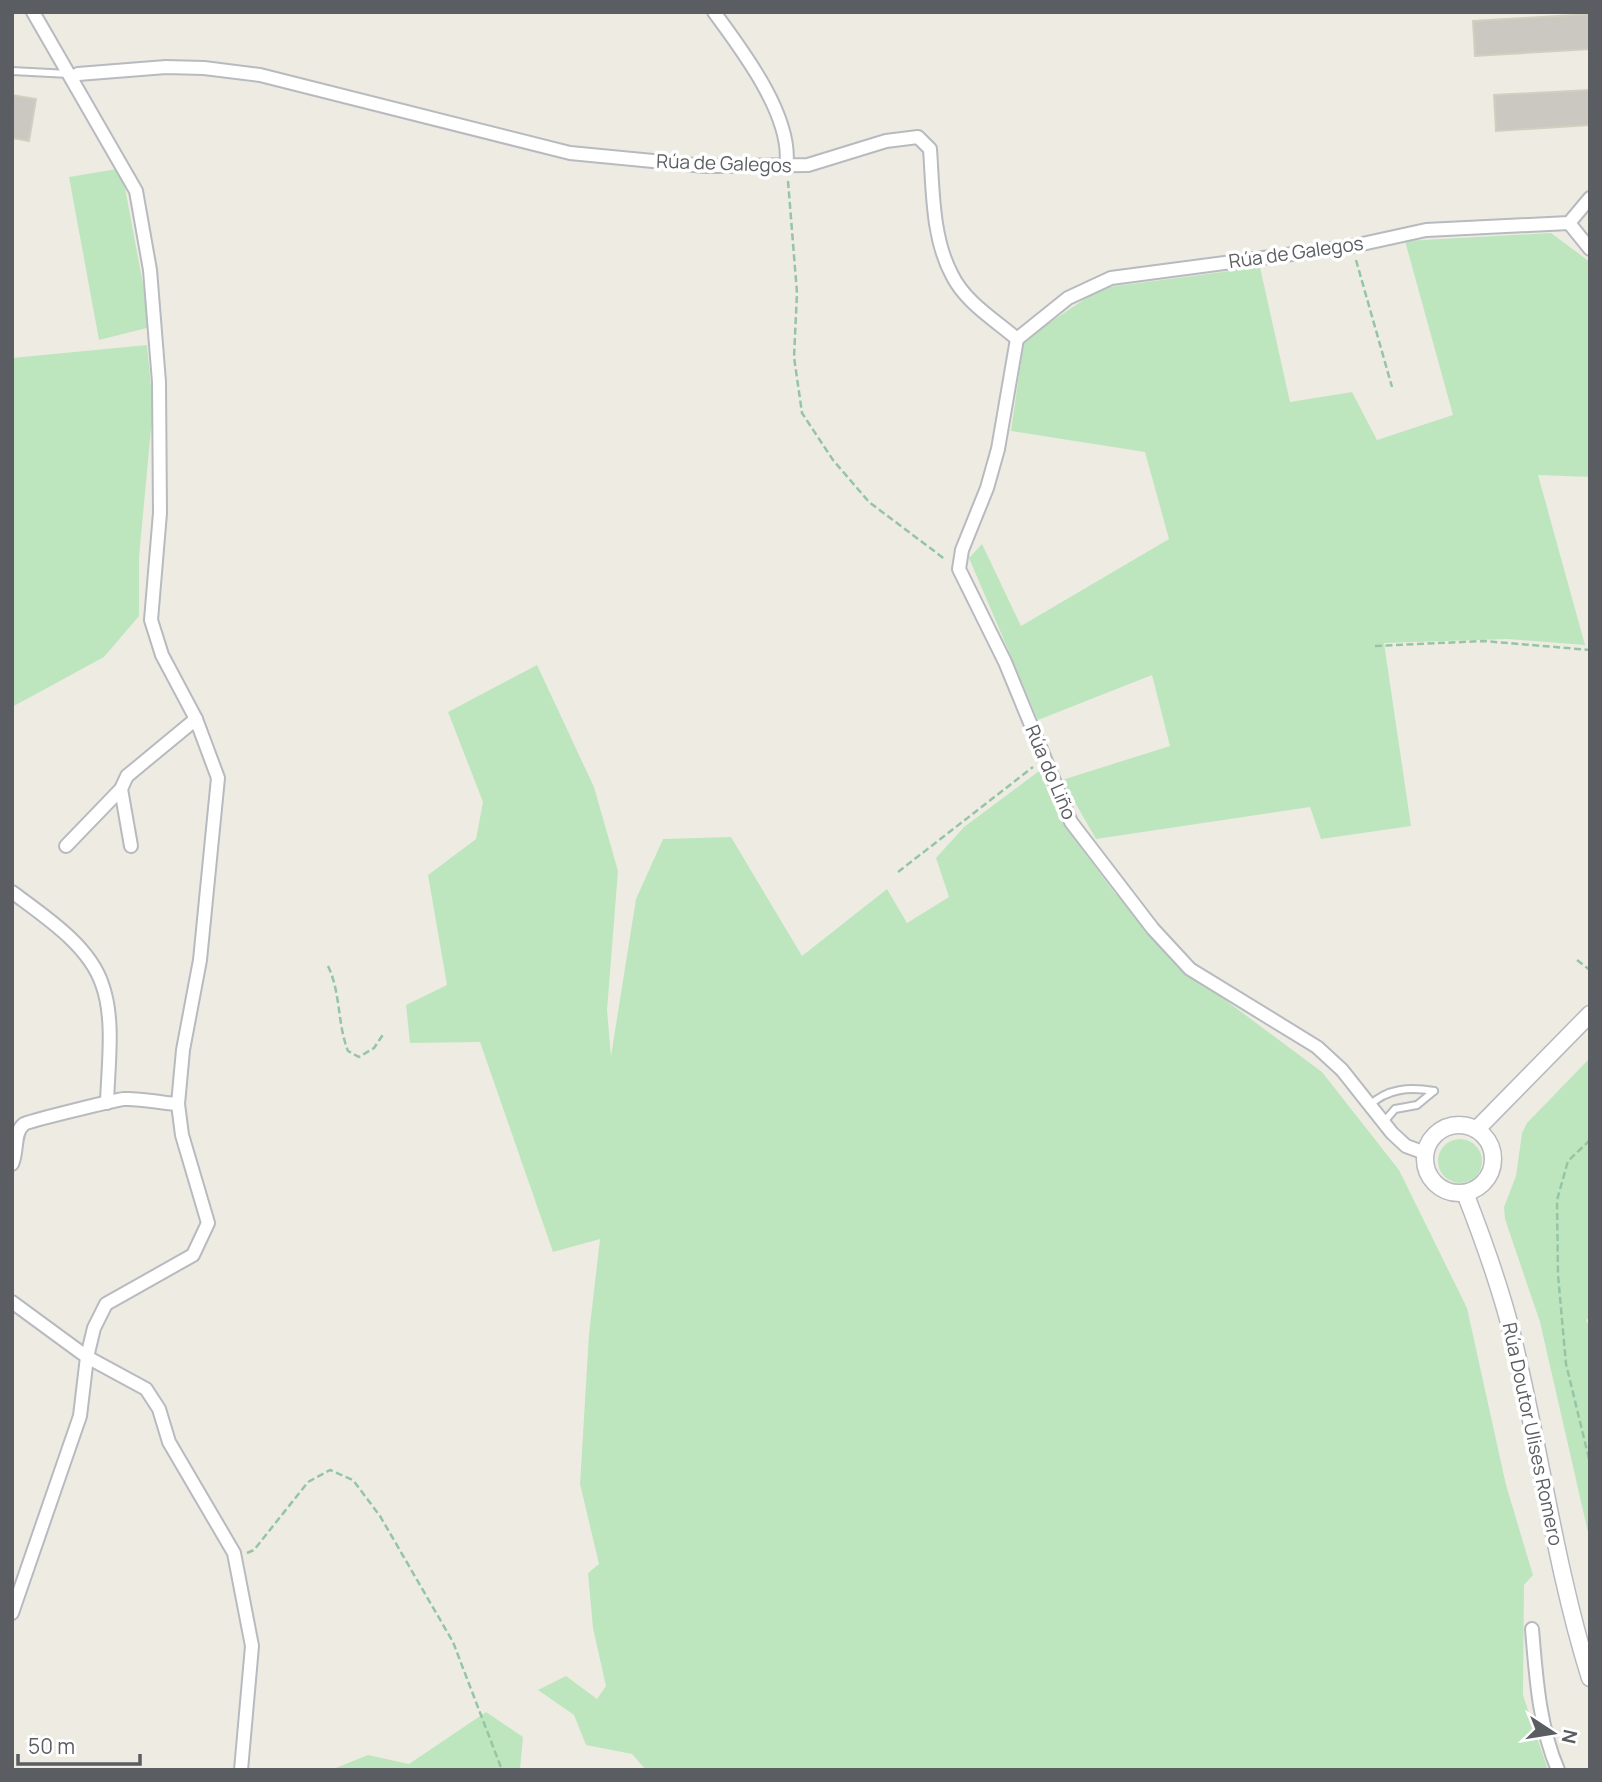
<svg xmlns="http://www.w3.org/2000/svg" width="1602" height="1782" font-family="Manrope,sans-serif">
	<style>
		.green { fill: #bde6bf }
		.building { fill: #cbc8c1; stroke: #d3cec0; stroke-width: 2 }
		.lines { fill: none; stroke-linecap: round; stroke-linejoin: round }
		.service-casing { stroke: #b7babf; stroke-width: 10 }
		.minor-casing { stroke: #b7babf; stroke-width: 16 }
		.tertiary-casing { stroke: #b7babf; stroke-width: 19 }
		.path { stroke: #95c5a5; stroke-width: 2.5; stroke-dasharray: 7 3.5; stroke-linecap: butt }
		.service { stroke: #fff; stroke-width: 6 }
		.minor { stroke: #fff; stroke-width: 12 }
		.tertiary { stroke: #fff; stroke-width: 16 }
		.labels { text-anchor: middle; stroke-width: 7; stroke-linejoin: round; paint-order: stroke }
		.street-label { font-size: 19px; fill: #5a5e63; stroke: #fff }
	</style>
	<rect width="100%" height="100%" fill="#eeece2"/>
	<g class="green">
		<path d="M117,169L125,188L151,327L99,340L69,177Z"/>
		<path d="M1551,233L1590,262V477L1538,475L1585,645L1507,639L1384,643L1411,826L1321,839L1310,807L1096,839L1062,780L1170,746L1152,675L1038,720L969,558L982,544L1021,626L1169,539L1145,452L1011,431L1024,340L1101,288L1260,267L1290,402L1352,392L1377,440L1453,415L1405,241Z"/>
		<path d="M147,345L153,408L139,557V616L104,657L12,707V358Z"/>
		<path d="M537,665L594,787L618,871L607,1010L611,1056L636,899L663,839L731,837L802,956L887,889L907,923L949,897L936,858L964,827L1039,771L1061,821L1114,892L1193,976L1322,1072L1399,1170L1467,1308L1506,1485L1533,1575L1524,1585L1523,1695L1548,1770H646L632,1754L586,1745L574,1715L538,1690L566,1676L597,1699L606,1686L593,1628L588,1573L599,1564L580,1484L589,1334L600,1239L553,1252L480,1042L410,1043L406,1005L447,985L428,875L476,839L483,802L448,712Z"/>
		<path d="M1590,1058V1317L1586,1320L1590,1327V1541L1540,1322L1505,1219L1504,1207L1516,1176L1522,1133L1527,1123Z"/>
		<circle cx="1460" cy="1161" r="22"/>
		<path d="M486,1712L523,1737L520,1770H331L368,1755L409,1764Z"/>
	</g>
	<g class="building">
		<path d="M1590,14V49L1475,56L1473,21Z"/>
		<path d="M1590,90V125L1496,131L1494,95Z"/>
		<path d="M12,95L36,99L29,141L12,138Z"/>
	</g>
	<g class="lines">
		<defs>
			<g id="service">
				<path d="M12,71L69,74"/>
				<path d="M1369,1106C1387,1088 1410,1087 1434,1091"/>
				<path d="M1382,1124L1395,1109L1417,1105L1434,1091"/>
			</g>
			<g id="minor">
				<path d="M33,12L136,191L150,270L159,382L160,513L151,620L162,655L196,719L218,778L200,960L183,1050L178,1104L182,1135L208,1223L193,1255L106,1304L94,1328L87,1357L146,1389L159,1409L169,1442L234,1553L252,1646L241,1770"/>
				<path d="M714,12C742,50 794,118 786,167"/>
				<path d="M72,78L78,74L166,67L204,68L260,75L570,153L705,166L808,165L886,141L918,137L930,149C933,190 932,238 952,275C965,302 995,320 1017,339"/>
				<path d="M1569,223L1590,249"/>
				<path d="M1017,339L998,449L987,488L962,550L959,569L1005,662L1071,822L1153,929L1190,969L1317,1047L1342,1070L1392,1133L1406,1146L1425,1153"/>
				<path d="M1017,339L1068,298L1111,278L1353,246L1426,230L1569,223L1590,198"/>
				<path d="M121,789L131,846"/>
				<path d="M66,846L121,789L127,776L196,719"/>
				<path d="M12,892C44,916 89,945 102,984C115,1019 108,1066 107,1103"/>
				<path d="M12,1164C18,1152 13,1133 24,1124C29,1121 115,1100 124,1099C141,1098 160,1103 178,1104"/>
				<path d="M12,1302L87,1357L80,1416L12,1613"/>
				<path d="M1532,1629C1536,1676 1539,1726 1558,1770"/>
			</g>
			<g id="tertiary">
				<circle cx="1459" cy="1159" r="34"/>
				<path d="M1477,1129L1590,1014"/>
				<path d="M1465,1193C1483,1239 1500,1286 1512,1334C1540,1448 1555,1566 1590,1678"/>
			</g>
		</defs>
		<use href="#service" class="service-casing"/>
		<use href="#minor" class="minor-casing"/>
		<use href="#tertiary" class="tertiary-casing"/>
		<g class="path">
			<path d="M788,181L797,293L794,357L802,413L833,460L869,502L946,560"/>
			<path d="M1356,260L1392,387"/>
			<path d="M1375,646L1484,641L1590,650"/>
			<path d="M898,872L1033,767"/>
			<path d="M1577,960L1590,970"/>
			<path d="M328,966C341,993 337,1023 348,1051L359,1057L374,1048L384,1033"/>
			<path d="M1590,1140L1568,1161L1557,1200L1558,1275L1566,1364L1590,1463"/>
			<path d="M247,1553L254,1550L308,1482L330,1470L353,1480L380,1516L453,1642L502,1770"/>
		</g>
		<use href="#service" class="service"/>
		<use href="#minor" class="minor"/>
		<use href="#tertiary" class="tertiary"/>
	</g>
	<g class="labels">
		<g class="street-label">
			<text transform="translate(724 163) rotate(2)" y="7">Rúa de Galegos</text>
			<text transform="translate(1296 252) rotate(-8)" y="7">Rúa de Galegos</text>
			<text transform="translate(1051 772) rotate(67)" y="7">Rúa do Liño</text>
			<text transform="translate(1533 1434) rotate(78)" y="7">Rúa Doutor Ulises Romero</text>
		</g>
	</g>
	<rect width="1602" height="1782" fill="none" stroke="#5a5e63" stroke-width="28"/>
	<g transform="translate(1553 1733) rotate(102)" stroke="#ffffff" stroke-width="5" paint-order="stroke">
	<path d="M0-5L12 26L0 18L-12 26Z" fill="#5a5e63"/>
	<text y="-10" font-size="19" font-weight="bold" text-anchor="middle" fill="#5a5e63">N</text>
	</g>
	<path d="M18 1754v10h122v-10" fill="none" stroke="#5a5e63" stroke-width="3.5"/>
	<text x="28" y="1754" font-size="21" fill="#5a5e63" stroke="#ffffff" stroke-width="5" paint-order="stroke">50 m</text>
</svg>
